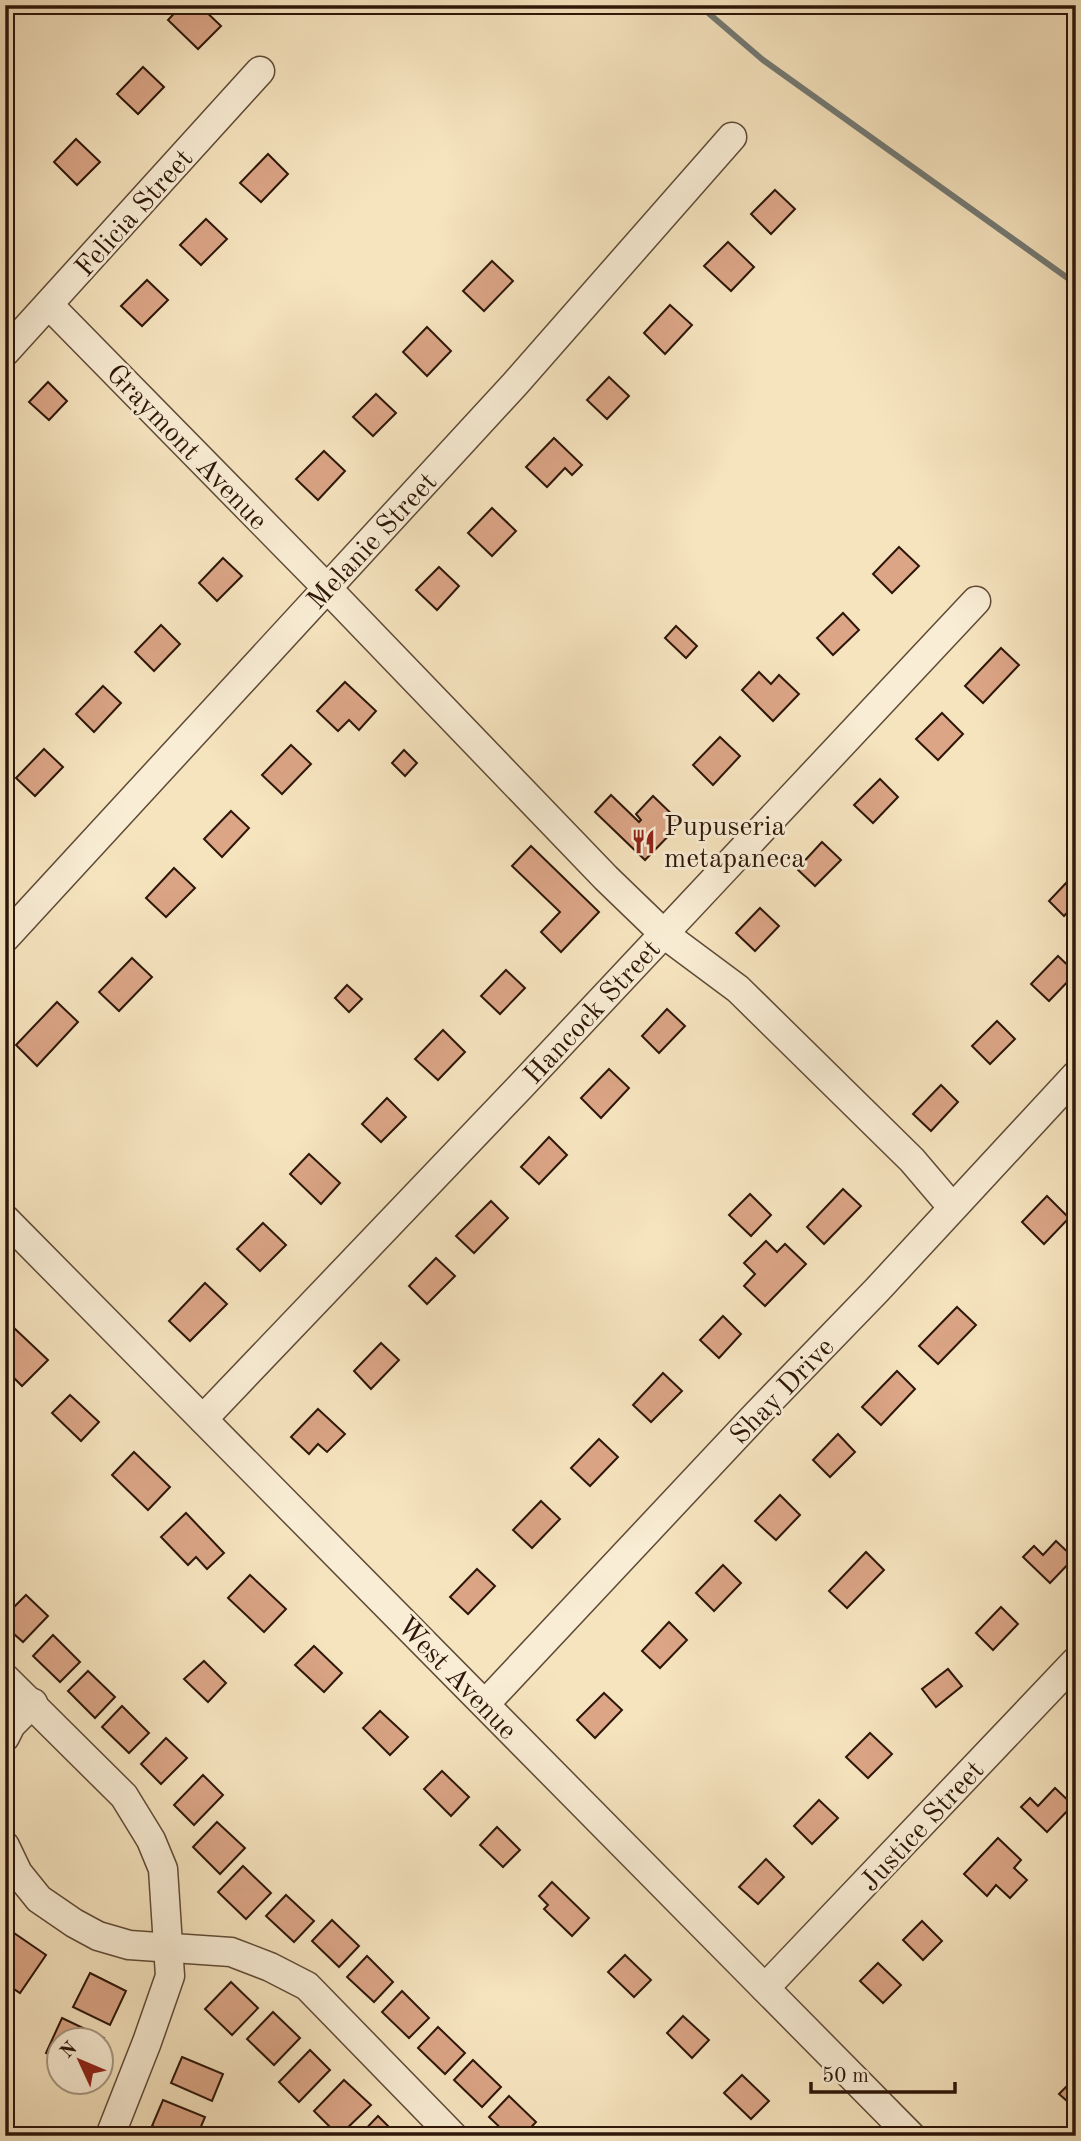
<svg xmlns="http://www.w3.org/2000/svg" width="1081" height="2141" font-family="'Old Standard TT',serif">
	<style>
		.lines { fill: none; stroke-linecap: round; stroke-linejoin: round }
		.stream { stroke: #737a75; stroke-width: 6 }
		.building { fill: #dba586; stroke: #2d1609; stroke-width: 2 }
		.minor-casing { stroke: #5f4a36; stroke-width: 31 }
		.path { stroke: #2d1609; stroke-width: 3.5; stroke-dasharray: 5 3.5; stroke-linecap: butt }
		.minor { stroke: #f9edd5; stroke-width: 28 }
		.labels { text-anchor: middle; stroke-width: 6; stroke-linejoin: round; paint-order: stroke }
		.street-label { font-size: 28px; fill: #2d1609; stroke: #f9edd5 }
		.poi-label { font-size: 28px; fill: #2d1609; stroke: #f9edd5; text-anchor: start }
	</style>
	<rect width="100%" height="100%" fill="#f6e4bf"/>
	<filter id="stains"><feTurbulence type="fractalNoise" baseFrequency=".00286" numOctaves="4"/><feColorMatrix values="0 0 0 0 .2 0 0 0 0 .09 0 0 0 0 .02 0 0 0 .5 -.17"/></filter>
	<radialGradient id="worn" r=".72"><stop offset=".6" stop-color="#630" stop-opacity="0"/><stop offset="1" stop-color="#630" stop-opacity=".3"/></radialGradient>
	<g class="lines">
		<path class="stream" d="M699,5L763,60L1076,284"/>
	</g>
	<g class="building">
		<path d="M182,5H199L221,26L198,49L168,20Z"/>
		<path d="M143,67L164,87L138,114L117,94Z"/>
		<path d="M76,139L100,162L77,185L54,162Z"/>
		<path d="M268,154L288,174L261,202L240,183Z"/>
		<path d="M775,190L795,209L771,234L751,214Z"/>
		<path d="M206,219L227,239L201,265L180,245Z"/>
		<path d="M728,242L754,267L731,291L704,266Z"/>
		<path d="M492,261L513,281L484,311L463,291Z"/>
		<path d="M147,280L168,300L142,326L121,306Z"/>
		<path d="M670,305L692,325L665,354L644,333Z"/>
		<path d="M427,327L451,351L427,376L403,352Z"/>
		<path d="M609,377L629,396L607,419L587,400Z"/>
		<path d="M48,382L67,401L49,420L29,402Z"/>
		<path d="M376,394L396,413L373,436L353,417Z"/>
		<path d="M554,438L582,465L572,475L565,468L547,487L526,467Z"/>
		<path d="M324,451L345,471L318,500L296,479Z"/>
		<path d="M492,508L516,531L492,556L468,533Z"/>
		<path d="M899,547L919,566L892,593L873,574Z"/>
		<path d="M223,558L242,576L217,601L199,583Z"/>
		<path d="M439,567L459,586L437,610L416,590Z"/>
		<path d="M843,613L859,630L833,655L817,638Z"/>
		<path d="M161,625L180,644L154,671L135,652Z"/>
		<path d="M676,626L697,646L686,658L665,638Z"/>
		<path d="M1001,648L1019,665L983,703L965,686Z"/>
		<path d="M759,672L771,684L779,675L799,694L773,721L742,690Z"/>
		<path d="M345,682L376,711L359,730L349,720L338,731L317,711Z"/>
		<path d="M103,686L121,703L94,732L76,714Z"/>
		<path d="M942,713L963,734L938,760L916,739Z"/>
		<path d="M720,737L740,756L713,785L693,765Z"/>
		<path d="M291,745L311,764L282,794L262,775Z"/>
		<path d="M44,749L63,767L35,796L16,778Z"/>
		<path d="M404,750L417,763L405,776L392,763Z"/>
		<path d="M880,779L898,797L873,823L854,805Z"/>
		<path d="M611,795L639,822L641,820L636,814L653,796L681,823L645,860L595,812Z"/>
		<path d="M231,811L249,828L222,857L204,839Z"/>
		<path d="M822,842L841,860L815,886L797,869Z"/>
		<path d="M531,846L599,912L561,952L541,932L560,912L512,866Z"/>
		<path d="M174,868L195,888L166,917L146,898Z"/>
		<path d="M1068,881L1076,888V903L1064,916L1049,901Z"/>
		<path d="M760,908L779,926L755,951L736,933Z"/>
		<path d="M1058,956L1076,973L1049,1001L1031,984Z"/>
		<path d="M132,958L152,977L119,1011L99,992Z"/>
		<path d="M506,970L525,988L500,1014L481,996Z"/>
		<path d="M347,985L362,999L349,1012L335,998Z"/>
		<path d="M57,1002L78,1022L37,1066L16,1045Z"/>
		<path d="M667,1009L685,1026L659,1053L642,1036Z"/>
		<path d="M997,1021L1015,1039L990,1064L972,1046Z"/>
		<path d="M443,1030L465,1052L438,1080L415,1059Z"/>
		<path d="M609,1069L629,1088L601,1118L581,1098Z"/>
		<path d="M941,1085L958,1102L931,1131L913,1114Z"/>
		<path d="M387,1098L406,1117L381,1142L362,1124Z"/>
		<path d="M549,1137L567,1155L539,1184L521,1167Z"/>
		<path d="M309,1154L340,1183L321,1204L290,1174Z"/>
		<path d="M843,1189L861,1206L824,1244L807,1227Z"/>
		<path d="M750,1194L771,1215L751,1236L729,1215Z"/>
		<path d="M1047,1196L1069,1218L1044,1244L1022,1222Z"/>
		<path d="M491,1201L508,1218L474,1253L456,1236Z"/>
		<path d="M263,1223L286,1245L260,1271L237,1249Z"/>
		<path d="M766,1241L777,1252L785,1244L806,1264L765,1306L744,1286L755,1274L744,1263Z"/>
		<path d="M436,1258L455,1276L427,1304L409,1286Z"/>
		<path d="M205,1283L227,1304L190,1341L169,1321Z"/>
		<path d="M957,1307L976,1325L938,1364L919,1346Z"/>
		<path d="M723,1316L741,1334L719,1358L700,1340Z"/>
		<path d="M13,1327L48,1360L22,1386L5,1369V1335Z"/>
		<path d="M381,1343L399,1360L371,1389L354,1371Z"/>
		<path d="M897,1371L915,1389L881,1425L862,1407Z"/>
		<path d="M663,1373L682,1391L651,1422L633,1405Z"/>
		<path d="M70,1395L99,1422L81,1441L52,1413Z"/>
		<path d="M318,1409L345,1434L327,1452L318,1444L309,1454L291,1437Z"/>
		<path d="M838,1434L855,1452L830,1477L813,1460Z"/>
		<path d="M599,1439L618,1457L590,1486L571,1468Z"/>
		<path d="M134,1452L170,1487L148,1510L112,1475Z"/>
		<path d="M780,1495L800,1515L776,1540L755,1521Z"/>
		<path d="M541,1501L560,1519L532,1548L513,1530Z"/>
		<path d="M186,1513L224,1553L207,1569L196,1557L188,1565L161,1537Z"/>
		<path d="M1056,1541L1074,1558L1050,1583L1023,1557L1034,1546L1043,1555Z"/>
		<path d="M866,1552L884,1570L847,1608L829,1591Z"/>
		<path d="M723,1565L741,1583L714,1611L696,1593Z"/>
		<path d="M477,1569L495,1586L468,1614L450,1597Z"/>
		<path d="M250,1575L286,1609L264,1632L228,1598Z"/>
		<path d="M26,1595L48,1616L23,1642L5,1626V1616Z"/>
		<path d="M1001,1607L1018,1624L993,1650L976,1633Z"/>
		<path d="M669,1622L687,1640L660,1668L642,1651Z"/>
		<path d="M53,1635L80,1662L60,1682L33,1656Z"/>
		<path d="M314,1646L342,1673L324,1692L295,1665Z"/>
		<path d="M204,1661L226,1683L208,1702L184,1679Z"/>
		<path d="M948,1669L962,1686L936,1707L922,1689Z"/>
		<path d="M88,1671L115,1697L95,1718L68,1691Z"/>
		<path d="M604,1693L622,1710L595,1738L577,1720Z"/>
		<path d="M122,1706L149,1733L129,1753L102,1727Z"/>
		<path d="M380,1711L408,1737L390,1755L363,1728Z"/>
		<path d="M870,1733L892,1754L868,1778L846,1757Z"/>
		<path d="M166,1738L187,1758L161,1784L141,1764Z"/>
		<path d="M442,1771L469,1797L451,1816L424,1789Z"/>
		<path d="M203,1775L223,1795L194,1825L174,1805Z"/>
		<path d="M1055,1788L1073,1805L1047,1832L1021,1807L1030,1798L1038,1806Z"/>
		<path d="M819,1800L838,1818L812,1844L794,1826Z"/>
		<path d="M217,1822L245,1848L220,1874L193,1847Z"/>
		<path d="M497,1827L520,1850L503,1867L480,1845Z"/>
		<path d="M998,1838L1021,1860L1014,1868L1027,1880L1010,1898L996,1885L987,1896L964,1874Z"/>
		<path d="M766,1859L784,1877L758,1904L739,1887Z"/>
		<path d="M243,1866L271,1893L246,1919L218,1892Z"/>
		<path d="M552,1882L589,1918L572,1936L544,1909L548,1905L539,1896Z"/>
		<path d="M286,1895L314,1921L294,1942L266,1916Z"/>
		<path d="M332,1920L359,1946L339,1967L312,1941Z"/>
		<path d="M922,1921L942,1941L923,1960L903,1940Z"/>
		<path d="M14,1933L46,1955L20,1993L5,1983V1946Z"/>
		<path d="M625,1955L651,1980L634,1997L608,1972Z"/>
		<path d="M367,1956L393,1982L374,2002L347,1977Z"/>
		<path d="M878,1963L901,1985L883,2003L860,1981Z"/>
		<path d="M90,1973L126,1991L110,2025L73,2007Z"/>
		<path d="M231,1982L258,2008L232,2035L205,2009Z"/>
		<path d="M402,1991L429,2018L409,2038L382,2012Z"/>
		<path d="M273,2012L300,2038L274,2065L247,2039Z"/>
		<path d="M683,2016L709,2040L692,2058L667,2033Z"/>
		<path d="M62,2018L104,2038L102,2044V2039H60V2059L46,2053Z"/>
		<path d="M438,2027L465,2053L445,2074L418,2048Z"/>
		<path d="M310,2050L330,2070L299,2102L279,2082Z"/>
		<path d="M182,2057L223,2074L212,2101L171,2083Z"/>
		<path d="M473,2060L501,2087L482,2107L454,2080Z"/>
		<path d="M742,2075L769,2101L751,2119L724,2093Z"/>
		<path d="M1076,2077V2109L1059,2094Z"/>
		<path d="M344,2080L371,2105L339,2136L314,2111Z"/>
		<path d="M509,2096L536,2122L523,2136H509L489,2117Z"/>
		<path d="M163,2100L205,2117L197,2136H176L152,2126Z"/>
		<path d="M378,2116L398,2136H359Z"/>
	</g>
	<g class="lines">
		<defs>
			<g id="minor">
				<path d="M49,305L326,587L606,878L664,934L738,989L912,1160L952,1207"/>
				<path d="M5,352L260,71"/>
				<path d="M5,938L515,384L732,137"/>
				<path d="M5,1219L911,2136"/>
				<path d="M203,1419L520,1087L976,601"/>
				<path d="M5,1678L124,1796L151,1840L163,1869L170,1976L147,2042L110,2136"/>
				<path d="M485,1704L757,1414L877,1290L1076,1075"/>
				<path d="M5,1737L11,1725L33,1703"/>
				<path d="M5,1846L18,1873L39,1899L74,1923L98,1936L129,1945L231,1952L270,1967L307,1986L453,2136"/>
				<path d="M765,1988L1076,1661"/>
			</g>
		</defs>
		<use href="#minor" class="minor-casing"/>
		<path class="path" d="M8,1822C2,1802 5,1778 10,1757"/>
		<use href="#minor" class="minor"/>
	</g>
	<defs>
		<symbol id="restaurant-bare" viewBox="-9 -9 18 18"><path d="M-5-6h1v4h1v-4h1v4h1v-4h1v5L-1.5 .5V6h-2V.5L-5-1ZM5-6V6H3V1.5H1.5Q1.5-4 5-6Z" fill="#8f2418" stroke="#f9edd5" stroke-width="2.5" paint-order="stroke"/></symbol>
	</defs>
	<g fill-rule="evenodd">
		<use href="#restaurant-bare" x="626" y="824" width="35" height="35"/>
	</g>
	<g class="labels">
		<g class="street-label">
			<text transform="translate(133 212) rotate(-48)" y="10">Felicia Street</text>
			<text transform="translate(188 446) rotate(46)" y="10">Graymont Avenue</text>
			<text transform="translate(371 540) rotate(-47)" y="10">Melanie Street</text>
			<text transform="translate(591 1011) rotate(-47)" y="10">Hancock Street</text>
			<text transform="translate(781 1390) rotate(-46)" y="10">Shay Drive</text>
			<text transform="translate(458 1677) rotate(46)" y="10">West Avenue</text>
			<text transform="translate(921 1825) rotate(-47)" y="10">Justice Street</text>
		</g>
		<g class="poi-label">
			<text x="664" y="835">Pupuseria<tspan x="664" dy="32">metapaneca</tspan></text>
		</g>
	</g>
	<rect width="1081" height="2141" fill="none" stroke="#f6e4bf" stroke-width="28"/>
	<rect x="7" y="7" width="1067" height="2127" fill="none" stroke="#2d1609" stroke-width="3.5"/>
	<rect x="14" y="14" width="1053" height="2113" fill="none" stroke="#2d1609" stroke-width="2"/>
	<g transform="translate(80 2061) rotate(314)"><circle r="33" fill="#f9edd5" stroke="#a79783" stroke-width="2"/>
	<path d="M0-5L12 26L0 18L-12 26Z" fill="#8f2418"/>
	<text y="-10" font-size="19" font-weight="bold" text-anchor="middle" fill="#2d1609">N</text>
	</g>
	<path d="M811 2082v10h144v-10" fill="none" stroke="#2d1609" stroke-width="3.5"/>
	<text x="822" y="2082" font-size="21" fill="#2d1609" stroke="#f9edd5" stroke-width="5" paint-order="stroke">50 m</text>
	<rect width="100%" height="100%" filter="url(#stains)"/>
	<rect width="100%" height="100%" fill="url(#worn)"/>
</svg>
